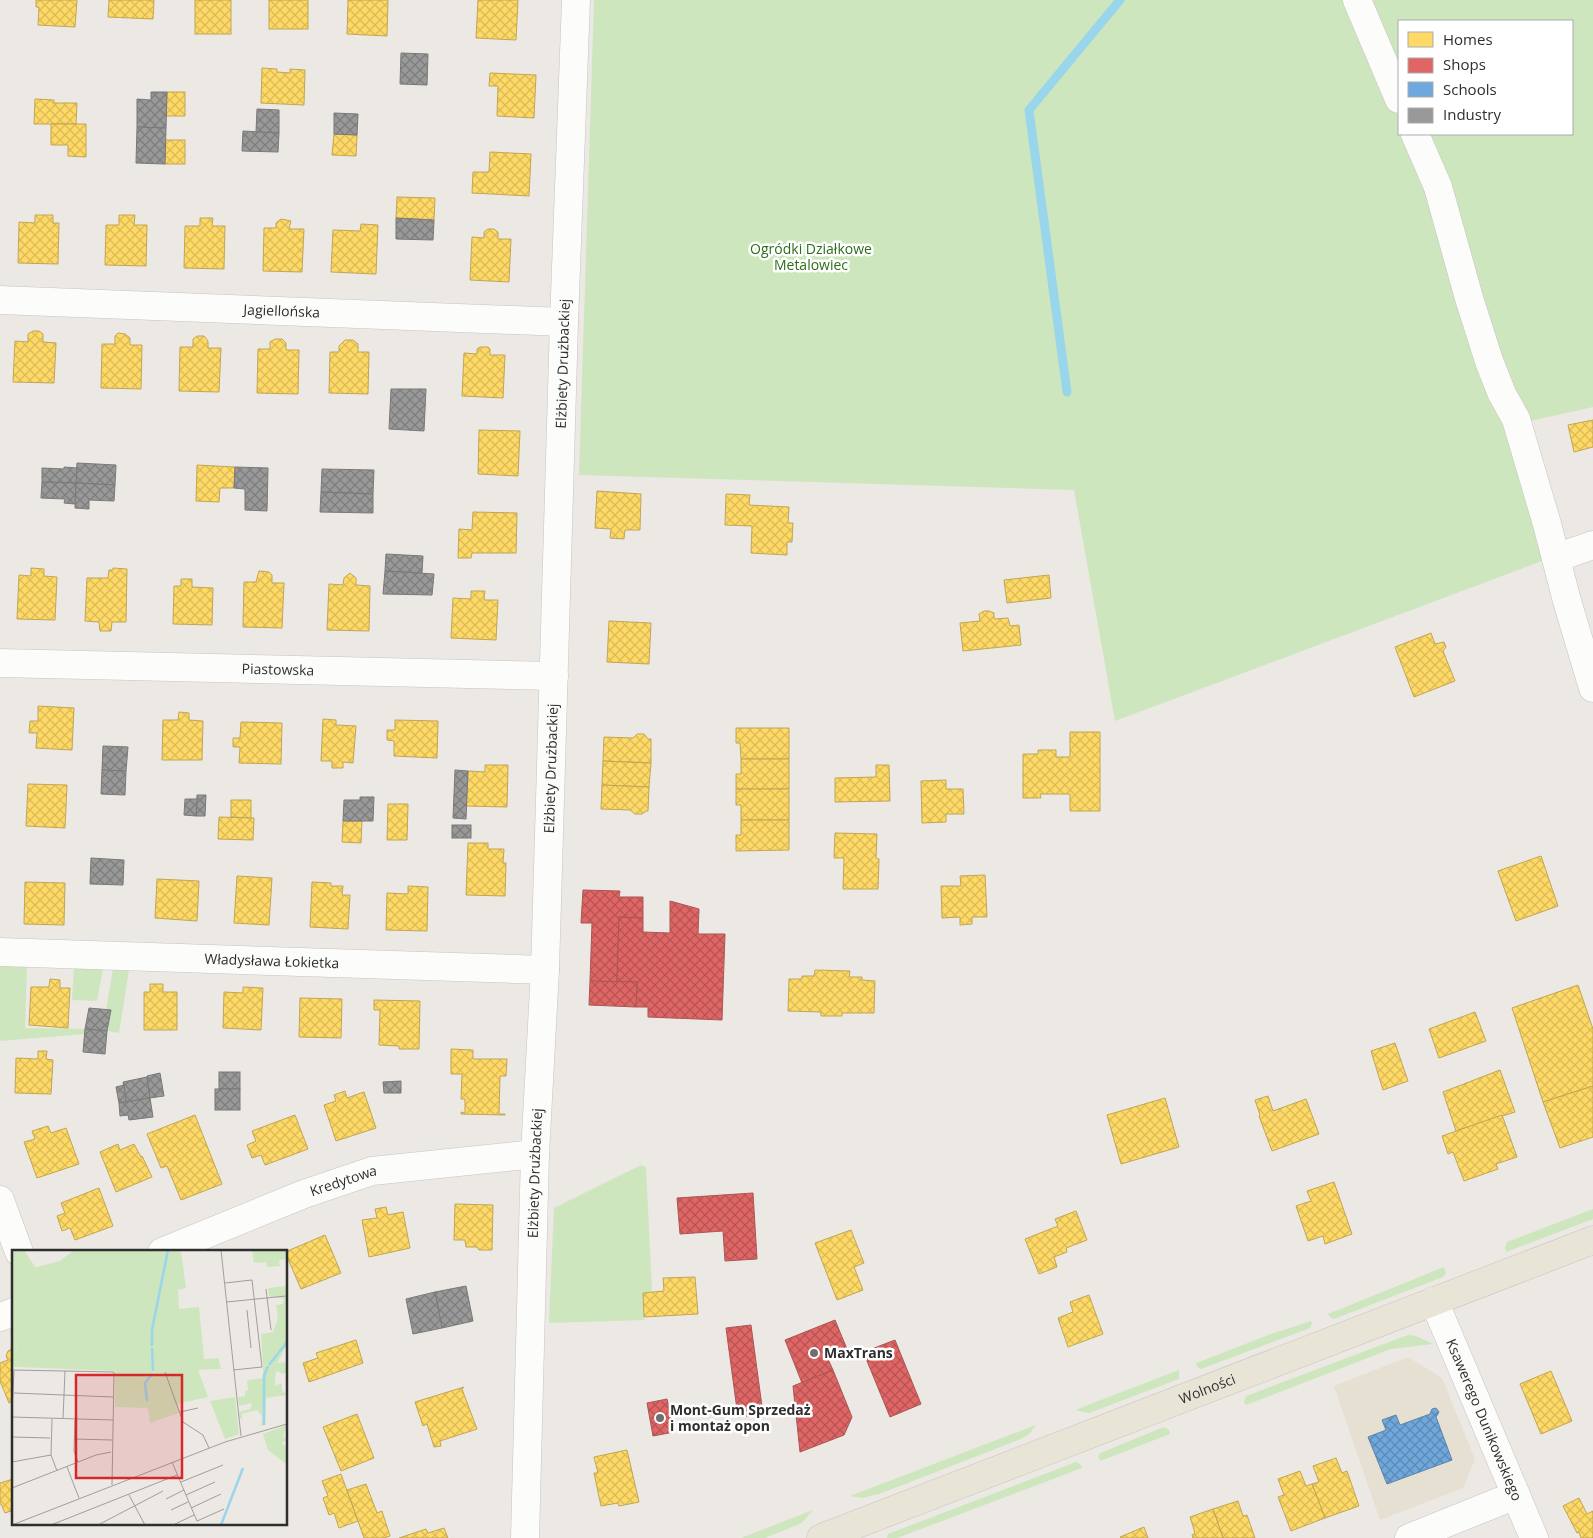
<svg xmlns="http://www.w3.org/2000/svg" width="1593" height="1538" font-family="'Open Sans',sans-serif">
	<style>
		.education { fill: #e6e0d3 }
		.grass { fill: #cee6be; fill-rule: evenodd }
		.homes { fill: url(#homes-cross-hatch); stroke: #c0a655 }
		.shops { fill: url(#shops-cross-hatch); stroke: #ab5555 }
		.schools { fill: url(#schools-cross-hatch); stroke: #5c83a8 }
		.industry { fill: url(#industry-cross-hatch); stroke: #797979 }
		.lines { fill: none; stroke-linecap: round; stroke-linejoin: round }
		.stream { stroke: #99d6ec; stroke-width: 9 }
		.minor-casing { stroke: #c5c4c5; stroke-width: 29 }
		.major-casing { stroke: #c6c5c4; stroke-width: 29 }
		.minor { stroke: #fcfcfb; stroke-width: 28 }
		.major { stroke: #e8e4d6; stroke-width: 28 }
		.poi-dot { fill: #706f6e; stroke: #fff; stroke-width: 2 }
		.labels { text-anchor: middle; stroke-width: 5; stroke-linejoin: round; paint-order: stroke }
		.park-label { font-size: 14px; fill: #2c6e1b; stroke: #fff }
		.street-label { font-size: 14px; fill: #2e2e2e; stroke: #fff }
		.poi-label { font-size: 14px; font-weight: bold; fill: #2e2e2e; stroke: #fff; text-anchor: start }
		.inset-river { fill: none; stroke: #99d6ec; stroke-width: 2.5 }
		.inset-road { fill: none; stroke: #a09e9b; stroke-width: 1 }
		.view { fill: #d62828; fill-opacity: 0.15; stroke: #d62828; stroke-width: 2.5 }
		.inset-edge { fill: none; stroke: #2e2e2e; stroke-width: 2.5 }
	</style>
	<defs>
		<pattern id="homes-cross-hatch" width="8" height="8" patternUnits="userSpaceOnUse" patternTransform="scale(1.25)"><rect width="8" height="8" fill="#ffd966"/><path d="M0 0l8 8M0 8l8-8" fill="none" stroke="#dbbb59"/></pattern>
		<pattern id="shops-cross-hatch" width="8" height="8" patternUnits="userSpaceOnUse" patternTransform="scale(1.25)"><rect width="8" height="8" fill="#e06666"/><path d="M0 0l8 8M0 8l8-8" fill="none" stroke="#b65454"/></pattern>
		<pattern id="schools-cross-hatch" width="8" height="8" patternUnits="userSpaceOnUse" patternTransform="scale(1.25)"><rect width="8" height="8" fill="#6fa8dc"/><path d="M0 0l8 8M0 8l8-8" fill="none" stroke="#5c89b3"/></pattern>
		<pattern id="industry-cross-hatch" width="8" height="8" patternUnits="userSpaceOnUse" patternTransform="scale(1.25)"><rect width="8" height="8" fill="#999"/><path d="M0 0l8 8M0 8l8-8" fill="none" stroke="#7d7d7d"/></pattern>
	</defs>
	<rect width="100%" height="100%" fill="#ece8e4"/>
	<path class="education" d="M1408,1357L1442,1378L1475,1459L1463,1488L1380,1520L1334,1386Z"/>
	<g class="grass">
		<path d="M594,0H1593V407L1530,421L1547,559L1115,721L1074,490L579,475ZM1399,21H1572V134H1399Z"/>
		<path d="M0,965L27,966L25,1028L85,1029V1034L0,1041Z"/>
		<path d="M74,968L103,969L97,1001L72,1000Z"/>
		<path d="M113,969L129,970L119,1033L107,1031L111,1011L106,1010Z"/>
		<path d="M641,1165L646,1167L652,1292L643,1293L644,1320L549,1323L554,1208Z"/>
		<path d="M1593,1209V1219L1506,1252L1505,1248L1507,1242Z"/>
		<path d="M1444,1267L1446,1273L1443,1277L1334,1319L1330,1317L1328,1314Z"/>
		<path d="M1311,1321L1312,1324L1310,1328L1201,1369L1197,1367L1196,1363L1271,1334Z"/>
		<path d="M1410,1335L1416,1336L1433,1344L1391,1349L1246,1405L1244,1402L1246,1396L1405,1336Z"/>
		<path d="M1179,1370V1379L1089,1413L1075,1410Z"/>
		<path d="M1036,1425L1030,1433L1021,1439L879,1494L862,1498L850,1496Z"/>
		<path d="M1164,1427L1169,1430L1170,1434L1100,1461L1098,1457L1100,1453Z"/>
		<path d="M1076,1462L1080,1464L1082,1468L897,1538H887L888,1534Z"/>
		<path d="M813,1510L802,1523L765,1538H741Z"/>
	</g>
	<g class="homes">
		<path d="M36,0H77L75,27L38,25L39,7H36Z"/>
		<path d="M109,0H154L153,19L108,17Z"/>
		<rect x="195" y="0" width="36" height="34"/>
		<rect x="269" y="0" width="39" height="29"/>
		<path d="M348,0H388L387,36L347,34Z"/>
		<path d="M478,0H518L516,40L476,38Z"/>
		<path d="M262,68L277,69V72L290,73V69L305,70L304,105L261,103Z"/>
		<path d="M490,73L536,75L534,118L497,116L498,86H489Z"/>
		<path d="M167,92H185V116H166Z"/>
		<path d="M35,99L54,100V103H77L76,124H34Z"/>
		<path d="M51,124H86V157L68,156V145H51Z"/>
		<path d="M334,134L357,135L356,156L332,155Z"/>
		<rect x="165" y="140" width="20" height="24"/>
		<path d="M490,152L531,154L529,196L472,193L473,172H489Z"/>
		<path d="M397,197L435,198L434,220L396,218Z"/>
		<path d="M35,215H53V223H59L58,264L18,263L19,222L35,223Z"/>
		<path d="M119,215H135L134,225H147L146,266L105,265L106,225H119Z"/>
		<path d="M200,218H213L212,226H225L224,269L184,268L185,226H200Z"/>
		<path d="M281,219L291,221L289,229H304L302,272L263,271L264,228H276V223Z"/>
		<path d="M361,224L378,225L376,274L331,272L333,230L360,231Z"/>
		<path d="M488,229H494L498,232V239H511L509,282L470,280L472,237L484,238V232Z"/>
		<path d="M33,331H39L43,334V342L56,343L54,383L13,382L15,341L28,342V334Z"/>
		<path d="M118,333L125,334L130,338V345H142L141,389L101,388L102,344H115V336Z"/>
		<path d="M197,336H204L208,341V348H221L219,392L179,391L180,347H193V339Z"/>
		<path d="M275,339H282L286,343V350H299L298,394L257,393L258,349H270V342Z"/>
		<path d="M345,340H353L358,344V352H369L368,394L329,393L330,352H339V346Z"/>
		<path d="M480,347H488L490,349V355H505L503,398L462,396L464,353L477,354V349Z"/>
		<path d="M1593,420V447L1574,452L1568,425Z"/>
		<path d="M479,430L520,431L518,476L478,474Z"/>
		<path d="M197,465L235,467L234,488H220L219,502L196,501Z"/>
		<path d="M597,491L641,494L640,530H625L624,539L610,538L611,529L595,528Z"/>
		<path d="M726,494L750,495L749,505L789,507L788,523H793L792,542H787V555L751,553L752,526L725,525Z"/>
		<path d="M473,512L517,513L516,553H472L471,558H458L459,529L472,530Z"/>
		<path d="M31,568L44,569V576L57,577L55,620L17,619L19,575L31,576Z"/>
		<path d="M113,568L127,569L126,622H112L111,631H100L99,622L85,621L87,578H108L109,570H113Z"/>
		<path d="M259,571L269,572L272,575V583H284L282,628L243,627L244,582H256Z"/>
		<path d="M350,573L356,578V585L370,586L369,631L327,630L329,584L343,585L344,578Z"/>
		<path d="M1049,575L1051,598L1007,603L1004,580Z"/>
		<path d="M181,579H192V587L213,588L212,625L173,624L174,586H181Z"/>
		<path d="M471,591H485L484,600H498L496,640L451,638L453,598L471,599Z"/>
		<path d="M984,611H989L994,613V619L1008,618L1010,626L1019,625L1021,645L963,651L960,623L980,621L979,614Z"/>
		<path d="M609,621L651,623L649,664L607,662Z"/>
		<path d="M1431,633L1435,644L1444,642L1446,647L1443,651L1455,681L1414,697L1395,647Z"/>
		<path d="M38,706L74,708L72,750L36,748L37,733H29L30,721H38Z"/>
		<path d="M179,712L189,713V720L203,721L202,760H162L163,720H178Z"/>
		<path d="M323,719L336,720V725L356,726L353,763L343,762V768H332V761H321Z"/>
		<path d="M395,720L438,721L437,758L394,756V741L387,740V730H395Z"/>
		<path d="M241,722L282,723L281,764L239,763L240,747H233V738H240Z"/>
		<path d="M736,728H789V759H741L740,743H736Z"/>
		<path d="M1070,732H1100V811H1070V794H1040L1041,798H1023V754H1038V750H1056V757H1070Z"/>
		<path d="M637,734H644L648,739H651V763L603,761L604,737L633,738Z"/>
		<path d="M741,759H789V789H736V774H741Z"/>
		<path d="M603,761L651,763L649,787L602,785Z"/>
		<path d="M485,765H508L507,807L466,806L468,771L485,772Z"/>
		<path d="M876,765H889L890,801L835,802V778L876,777Z"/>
		<path d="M946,780V789H963L964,814H946V822L922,823L921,781Z"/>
		<path d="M28,784L67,785L65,828L26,826Z"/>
		<path d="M602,785L649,787L648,811H646L642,814H635L630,810L601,809Z"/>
		<path d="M736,789H789V820H741V805H736Z"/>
		<path d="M231,800H251V818L231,817Z"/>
		<path d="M388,804H408L407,840H387Z"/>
		<path d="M219,817L254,818L253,840L218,839Z"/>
		<path d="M741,820H789V850L736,851V835H741Z"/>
		<path d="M343,821H362L361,843L342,842Z"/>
		<path d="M835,833L877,834L876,858L879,859L878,889H843L844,858H834Z"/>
		<path d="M468,843H488V849H504L503,863H506L505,896L466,895Z"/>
		<path d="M1541,856L1558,906L1516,921L1498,871Z"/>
		<path d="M985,875L987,917H972V924L960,925V917L942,918L941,886H961L960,876Z"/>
		<path d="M237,876L272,878L269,925L234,923Z"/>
		<path d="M157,879L199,881L197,921L155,918Z"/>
		<path d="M25,882L65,883L64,925L24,924Z"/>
		<path d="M312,882L331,883V886H343L342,895H350L348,929L310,927Z"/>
		<path d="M408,886L428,887L427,931L386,930L387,893L408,894Z"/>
		<path d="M815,970L850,971L849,977H862V980L875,981L874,1013H842V1016H821V1012L788,1011L789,979H802V976H814Z"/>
		<path d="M50,979L60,980V988H70L68,1028L29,1025L31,987H49Z"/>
		<path d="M150,984H163V992H177V1030H144V992H150Z"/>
		<path d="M1578,985L1593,1029V1086L1543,1102L1512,1008Z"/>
		<path d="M243,987L263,988L261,1030L223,1028L224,992L243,993Z"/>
		<path d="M300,998L342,999L341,1038L299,1037Z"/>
		<path d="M374,1000L420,1001L419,1049H399V1046L379,1045L380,1010H374Z"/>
		<path d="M1475,1012L1486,1041L1439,1058L1429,1029Z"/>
		<path d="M1395,1043L1408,1081L1383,1090L1371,1051Z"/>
		<path d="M451,1049L473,1050V1059H507L506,1076H500L499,1114H505V1115L461,1114V1112L465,1113V1099H461L462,1074H451Z"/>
		<path d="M38,1051H47L46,1059L53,1060L51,1094L15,1093L16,1058L38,1059Z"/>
		<path d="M1500,1070L1515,1112L1456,1131L1443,1092Z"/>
		<path d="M1593,1086V1137L1560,1148L1543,1102Z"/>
		<path d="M345,1091L347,1098L364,1092L376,1128L336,1141L324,1105L336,1101L334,1095Z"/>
		<path d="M1268,1096L1273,1111L1306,1099L1319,1134L1272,1151L1259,1116L1260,1115L1255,1100Z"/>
		<path d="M1165,1098L1179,1147L1121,1164L1107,1115Z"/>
		<path d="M195,1115L222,1184L181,1200L167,1166L161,1168L147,1134Z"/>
		<path d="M295,1115L308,1149L265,1165L261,1155L252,1158L247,1145L256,1141L252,1131Z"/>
		<path d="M1502,1115L1517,1157L1496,1164L1498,1169L1464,1181L1453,1152L1448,1154L1442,1136Z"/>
		<path d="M48,1126L51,1133L66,1128L79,1164L37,1178L24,1142L35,1139L32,1131Z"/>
		<path d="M118,1144L120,1150L134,1144L141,1157L142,1156L152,1177L116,1192L100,1152Z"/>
		<path d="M1334,1182L1352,1234L1325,1244L1323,1236L1308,1241L1296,1206L1311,1201L1307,1191Z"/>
		<path d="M99,1188L113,1226L75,1240L70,1228L62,1231L57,1216L65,1213L61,1203Z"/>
		<path d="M455,1204L493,1205L492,1250H479L477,1247H466L465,1240H454Z"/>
		<path d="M386,1207L388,1215L403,1212L410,1248L369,1257L362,1220L377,1218L375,1209Z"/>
		<path d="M1076,1211L1087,1240L1066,1248L1067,1252L1054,1257L1057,1267L1039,1274L1025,1239L1058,1226L1055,1219Z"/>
		<path d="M851,1230L864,1263L854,1267L863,1290L837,1300L815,1243Z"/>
		<path d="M325,1235L341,1273L301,1289L285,1252Z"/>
		<path d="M695,1277L698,1314L644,1317L643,1293L664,1291L663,1278Z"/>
		<path d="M1089,1295L1103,1334L1068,1347L1058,1318L1073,1312L1070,1302Z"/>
		<path d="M356,1340L363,1363L309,1382L303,1363L318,1358L316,1353Z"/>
		<path d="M14,1348V1401L9,1403L0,1381V1363L8,1360L6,1356L8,1351Z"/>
		<path d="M1551,1371L1572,1421L1541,1434L1520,1384Z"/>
		<path d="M464,1387L462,1389L477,1429L440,1441L441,1446L434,1447L427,1424L423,1426L415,1402Z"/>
		<path d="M357,1414L374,1458L341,1471L323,1427Z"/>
		<path d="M627,1450L639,1502L619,1506L618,1503L601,1506L594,1473H598L594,1457Z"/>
		<path d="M1336,1458L1342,1473L1347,1471L1359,1506L1325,1518L1312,1484L1319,1482L1313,1466Z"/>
		<path d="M1300,1471L1306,1486L1312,1484L1325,1518L1291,1531L1278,1497L1284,1495L1278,1479Z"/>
		<path d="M341,1474L358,1521L339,1528L334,1513L329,1515L323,1498L328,1496L322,1481Z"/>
		<path d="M13,1479L14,1510L5,1513L1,1504H0V1483Z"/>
		<path d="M366,1484L377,1513L382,1511L390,1536L384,1538H364L347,1490Z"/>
		<path d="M1579,1498L1587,1514L1593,1511V1538H1581L1579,1532L1577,1533L1563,1506Z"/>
		<path d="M1238,1501L1243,1516L1247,1515L1255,1538H1223L1213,1509Z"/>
		<path d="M1213,1509L1223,1538H1193L1192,1535L1195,1533L1190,1517Z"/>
		<path d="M1144,1527L1148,1538H1121L1120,1537Z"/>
		<path d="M444,1528L448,1538H399L426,1529L428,1533Z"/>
	</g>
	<g class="shops">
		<path d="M583,890L620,891L619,897H643V918L619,917L617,982L590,981L592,923H581Z"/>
		<path d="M670,901L699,909L698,934H725L722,1020L648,1017V1007H636L637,982H617L619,917L643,918V932L670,933Z"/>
		<path d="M590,981L637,982L636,1007L589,1005Z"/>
		<path d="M753,1193L757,1259L725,1261L723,1231L680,1234L677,1198Z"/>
		<path d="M835,1320L847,1349L827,1357L833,1370L802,1383L785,1340Z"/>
		<path d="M751,1325L763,1414L738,1417L726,1328Z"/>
		<path d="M895,1340L921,1404L890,1417L867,1361L869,1350Z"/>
		<path d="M833,1370L852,1417L844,1435L800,1452L793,1386Z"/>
		<path d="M667,1399L674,1432L653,1436L647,1403Z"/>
	</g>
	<path class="schools" d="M1436,1408L1439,1412L1436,1417L1452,1460L1387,1484L1368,1437L1386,1430L1382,1420L1396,1415L1400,1425L1430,1414L1432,1409Z"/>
	<g class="industry">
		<path d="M401,53L428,54L427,85L400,84Z"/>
		<path d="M151,92H167L166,128L137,127V99L151,100Z"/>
		<path d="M257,109L279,110V133L256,132Z"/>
		<path d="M334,113L358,114L357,135L334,134Z"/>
		<path d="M137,127L166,128L165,164L136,163Z"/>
		<path d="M243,131L279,133L278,152L242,151Z"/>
		<path d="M396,218L434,220L433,240L396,239Z"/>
		<path d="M391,389H426L424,431L389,429Z"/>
		<path d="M77,463L116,465L115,485L76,483Z"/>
		<path d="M64,467L77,468L76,483L42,482V468L64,469Z"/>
		<path d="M235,467L268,468L267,511L245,510V489L234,488Z"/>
		<path d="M322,469L374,470L373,494L321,492Z"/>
		<path d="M42,482L76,483L75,504L64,503L65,499L41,498Z"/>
		<path d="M76,483L115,485L114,501L89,500V509L75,508Z"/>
		<path d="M321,492L373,494V513L320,512Z"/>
		<path d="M386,554L423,556L422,573L385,571Z"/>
		<path d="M385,571L434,574L432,595L383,594Z"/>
		<path d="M103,746L128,747L126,771L102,770Z"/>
		<path d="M102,770L126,771L125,795L101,794Z"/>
		<path d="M455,770L468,771L466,819L453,818Z"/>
		<path d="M197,795H206L205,816H196Z"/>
		<path d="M360,797H374L373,821H343L344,800H360Z"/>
		<path d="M185,799H197L196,816L184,815Z"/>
		<rect x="452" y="825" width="19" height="13"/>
		<path d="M91,858L124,860L123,885L90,884Z"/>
		<path d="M89,1008L111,1010L107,1031L85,1029Z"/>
		<path d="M85,1029L107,1031L105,1054L83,1052Z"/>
		<rect x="219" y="1072" width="21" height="17"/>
		<path d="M160,1073L164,1096L150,1098L147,1076Z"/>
		<path d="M147,1077L150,1098L126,1102L123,1082Z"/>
		<path d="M401,1081V1093H384L383,1082Z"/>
		<path d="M124,1085L126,1102L119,1103L116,1087Z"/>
		<rect x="215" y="1089" width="25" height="21"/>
		<path d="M150,1098L153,1117L129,1120L128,1115L120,1116L119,1103Z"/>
		<path d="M466,1286L473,1321L442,1328L435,1292Z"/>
		<path d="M435,1292L442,1328L413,1334L406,1299Z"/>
	</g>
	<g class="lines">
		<path class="stream" d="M1067,392L1029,110L1120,0"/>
		<defs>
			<g id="minor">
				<path d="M1357,0L1399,99"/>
				<path d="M1415,134L1438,187L1469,298L1489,361L1502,394L1516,419L1547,524L1567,601L1593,688"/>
				<path id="s1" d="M0,300L564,322"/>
				<path d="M1556,558L1593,545"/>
				<path id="s2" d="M0,663L554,676"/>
				<path id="s3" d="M0,952L545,970"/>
				<path d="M0,1200L19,1252"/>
				<path id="s4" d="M162,1252L304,1194L372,1171L535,1154"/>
				<path id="s5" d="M1434,1301L1534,1538"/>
				<path d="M0,1317L14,1312"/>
				<path id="s6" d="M525,1538L535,1154L545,970L564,322L576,0"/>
				<path d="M1409,1538L1516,1495"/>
			</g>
			<g id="major">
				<path id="s7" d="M821,1538L1593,1240"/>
			</g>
		</defs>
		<use href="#minor" class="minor-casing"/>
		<use href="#major" class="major-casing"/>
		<use href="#minor" class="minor"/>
		<use href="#major" class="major"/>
	</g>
	<g class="poi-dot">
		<circle cx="814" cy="1353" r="5"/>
		<circle cx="660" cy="1418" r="5"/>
	</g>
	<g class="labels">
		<g class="park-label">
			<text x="811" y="254">Ogródki Działkowe<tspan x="811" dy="16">Metalowiec</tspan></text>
		</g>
		<g class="street-label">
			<text dy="5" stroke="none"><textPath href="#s1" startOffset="282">Jagiellońska</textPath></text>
			<text dy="5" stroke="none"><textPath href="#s6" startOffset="1175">Elżbiety Drużbackiej</textPath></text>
			<text dy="5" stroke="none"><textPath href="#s2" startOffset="278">Piastowska</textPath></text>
			<text dy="5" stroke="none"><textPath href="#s6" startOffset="770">Elżbiety Drużbackiej</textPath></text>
			<text dy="5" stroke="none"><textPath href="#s3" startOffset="272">Władysława Łokietka</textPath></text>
			<text dy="5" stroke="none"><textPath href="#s6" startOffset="365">Elżbiety Drużbackiej</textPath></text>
			<text dy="5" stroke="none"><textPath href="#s4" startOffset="195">Kredytowa</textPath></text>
			<text dy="5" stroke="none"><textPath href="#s7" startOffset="414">Wolności</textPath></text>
			<text dy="5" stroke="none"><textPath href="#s5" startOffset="129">Ksawerego Dunikowskiego</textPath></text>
		</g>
		<g class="poi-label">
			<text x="824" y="1358">MaxTrans</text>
			<text x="670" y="1415">Mont-Gum Sprzedaż<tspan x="670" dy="16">i montaż opon</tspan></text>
		</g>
	</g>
	<g transform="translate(12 1250)">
		<rect width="275" height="275" fill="#ece8e4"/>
		<path d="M62,0H175L169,1L174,38L166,40L167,59L187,57L192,109L206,108L209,119L220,118L186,120L196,147L165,154L167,163L138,173L136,158L103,157V121L6,117L1,53L21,18L48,11ZM240,0H275V9L267,10L268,16L255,17L254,12L242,13ZM275,36V95L265,113L275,112V120L272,124L264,121L263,131V136L270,133V140L275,145L254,148L253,175L249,176L250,166L245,160L229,164L231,170L228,168L227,162L238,159L240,156L239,153L227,156L226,147L233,146V141L236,140L235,130L251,128V116H257L251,115L249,84L261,82L266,68L264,55L271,54L272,49L257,46L256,38ZM223,147L227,184L213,189L198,151ZM275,175L271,187L275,190L270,193L275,198L274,214L256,200L251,184Z" fill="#cee6be"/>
		<path d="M0,0H12L23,17L15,36L1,53L6,117H0Z" fill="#cee6be"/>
		<path class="inset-river" d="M140,96V80L156,0M140,98L141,121M257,115L275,92M135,151L133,133L140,124M252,175V126L256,116M209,275L231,218"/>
		<path class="inset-road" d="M209,0L229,186M213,33L240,30L250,117L221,120M254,39L259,80M215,52L274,46M235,60L239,98M0,120L102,122L100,235M153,122L171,172L191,185L197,198M2,143L101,147M168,162L186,158M0,163L2,121M0,167L101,170M40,169L39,205L45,221M51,169L53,121M63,170L62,201L66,212M0,187L38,188M62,189L100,190M0,212L39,205M160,212L185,271L212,259M55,217L67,248M169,232L211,215M0,238L84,205L99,202M117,245L133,275M174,245L203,232M154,249L172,240M179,258L209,244M159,260L176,252M0,275L213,192L275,174M39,275L165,225M86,275L151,241M161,275L182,265"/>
		<path class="view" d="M64,125H170V228H64Z"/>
		<rect width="275" height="275" class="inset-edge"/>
	</g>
	<rect x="1398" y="20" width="175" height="115" fill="#ffffff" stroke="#ababab"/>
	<rect x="1408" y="32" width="25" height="15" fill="#ffd966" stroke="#ababab"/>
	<text x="1443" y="45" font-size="15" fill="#2e2e2e">Homes</text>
	<rect x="1408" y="58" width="25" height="15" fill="#e06666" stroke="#ababab"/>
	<text x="1443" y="70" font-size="15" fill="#2e2e2e">Shops</text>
	<rect x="1408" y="82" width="25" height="15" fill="#6fa8dc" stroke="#ababab"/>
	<text x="1443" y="95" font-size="15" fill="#2e2e2e">Schools</text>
	<rect x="1408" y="108" width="25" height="15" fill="#999999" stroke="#ababab"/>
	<text x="1443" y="120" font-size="15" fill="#2e2e2e">Industry</text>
</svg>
